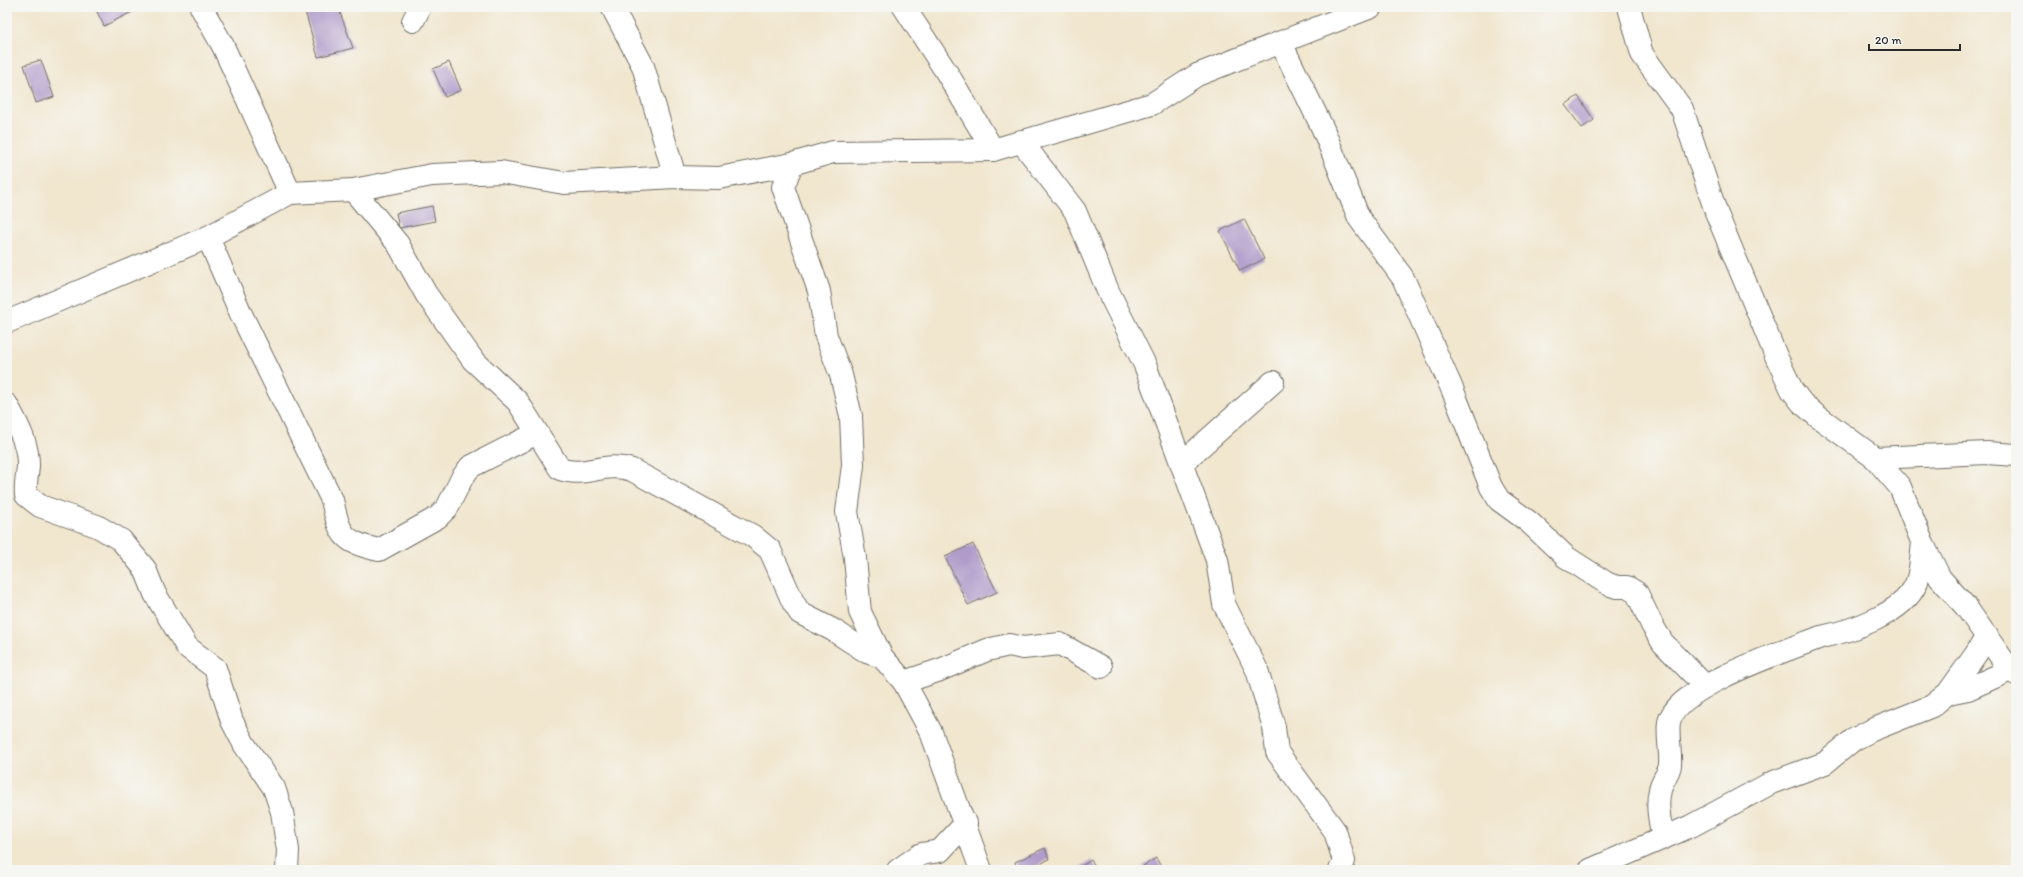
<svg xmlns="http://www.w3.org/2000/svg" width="2023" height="877" font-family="Itim,sans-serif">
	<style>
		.building { fill: #b09bca }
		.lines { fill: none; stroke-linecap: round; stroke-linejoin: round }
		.minor-casing { stroke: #706c64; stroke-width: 24 }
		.minor { stroke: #fff; stroke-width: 22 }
	</style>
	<rect width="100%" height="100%" fill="#f6f6f2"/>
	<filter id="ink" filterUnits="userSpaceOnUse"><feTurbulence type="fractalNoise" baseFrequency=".025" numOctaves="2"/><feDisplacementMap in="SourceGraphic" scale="8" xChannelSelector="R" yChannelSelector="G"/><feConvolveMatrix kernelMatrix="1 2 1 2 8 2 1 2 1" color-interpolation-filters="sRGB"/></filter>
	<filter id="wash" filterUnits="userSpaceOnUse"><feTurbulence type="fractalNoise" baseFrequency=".012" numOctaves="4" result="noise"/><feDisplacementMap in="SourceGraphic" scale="16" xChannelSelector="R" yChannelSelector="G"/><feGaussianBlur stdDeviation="0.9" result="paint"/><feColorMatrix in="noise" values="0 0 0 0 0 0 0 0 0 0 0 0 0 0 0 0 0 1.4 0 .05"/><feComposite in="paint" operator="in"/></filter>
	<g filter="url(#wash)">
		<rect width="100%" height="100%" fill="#f1e6ce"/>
		<g id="blocks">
			<g class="building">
				<path d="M103,7H137L138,9L104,26L96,10Z"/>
				<path d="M317,7H338L353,48L318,57L305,11Z"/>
				<path d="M41,60L54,97L36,103L24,65Z"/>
				<path d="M449,62L461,90L445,97L433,69Z"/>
				<path d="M1578,96L1594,120L1582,128L1565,105Z"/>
				<path d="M432,206L435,221L399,228L396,213Z"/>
				<path d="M1244,219L1264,259L1240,271L1220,231Z"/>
				<path d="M973,544L997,592L968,605L945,557Z"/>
				<path d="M1045,848L1049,859L1030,870H1017L1015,862Z"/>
				<path d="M1156,858L1163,870H1145L1143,866Z"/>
				<path d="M1091,860L1098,870H1076Z"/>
			</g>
		</g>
	</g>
	<g filter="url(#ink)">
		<use href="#blocks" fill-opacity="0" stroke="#706c64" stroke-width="1"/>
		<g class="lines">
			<defs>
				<g id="minor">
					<path d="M201,7L223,46L290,193"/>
					<path d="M612,7L643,66L675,177"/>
					<path d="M904,7L947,73L993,150"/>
					<path d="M1629,7L1642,54L1682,109L1716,212L1776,356L1792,390L1802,403L1817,416L1875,458L1900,487L1923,544L1940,578L1966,607L2010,670L2016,674"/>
					<path d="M413,21L420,7"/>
					<path d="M1281,43L1323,129L1359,218L1403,278L1453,391L1491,487L1499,500L1529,522L1566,557L1608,584L1617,587H1627L1637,593L1652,625L1663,643L1705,686"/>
					<path d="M1021,141L1075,211L1108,291L1145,365L1217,560L1224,604L1257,670L1274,727L1277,752L1335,831L1344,861L1340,870"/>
					<path d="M792,164L783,187L819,291L826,336L841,375L851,416L853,465L847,512L855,558L860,612L882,657L904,682L931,732L981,870"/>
					<path d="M353,190L398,244L426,294L473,360L518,402L560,469C585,478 604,461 632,470L753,536L770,550L793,602L800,613L833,630L867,652L882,657"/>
					<path d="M208,237L241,314L332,500C340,535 342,542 379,550L438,517L447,508L462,478L470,467L537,433"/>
					<path d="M7,322L208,237L290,193L353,190L432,175L501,172L564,183L675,177L719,178L792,164L833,152L993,150L1152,104L1197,75L1371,7"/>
					<path d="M7,405C17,424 29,444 28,467C27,476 25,485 26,495L40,506L97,526L121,540L145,569L155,594L187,647L215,668L232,721L244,744L274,788L282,812L288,850L287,870"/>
					<path d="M1875,458L1987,453L2016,455"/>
					<path d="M1182,463L1273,382"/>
					<path d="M904,682L940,670L987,650L1009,645L1023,648L1060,644L1101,667"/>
					<path d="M1948,693L1968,689L2010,670"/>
					<path d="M1663,838C1660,822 1656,806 1660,790C1661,781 1669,774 1670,765C1671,752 1667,735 1669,722C1677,686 1788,650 1821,637C1851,631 1903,614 1916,584C1921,572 1921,557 1923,544"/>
					<path d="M898,870L921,854L940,851L966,823"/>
					<path d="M1590,870L1691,826L1771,783L1825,763L1853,740L1872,730L1932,706L1948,693L1976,654L1987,636"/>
				</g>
			</defs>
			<use href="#minor" class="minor-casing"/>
			<use href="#minor" class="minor"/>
		</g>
	</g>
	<rect width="2023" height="877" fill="none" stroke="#f6f6f2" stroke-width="24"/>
	<path d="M1869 44v6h91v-6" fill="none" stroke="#2b2b2b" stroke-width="2"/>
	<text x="1875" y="44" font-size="12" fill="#2b2b2b" stroke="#f6f6f2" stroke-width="3" paint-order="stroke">20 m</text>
</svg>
